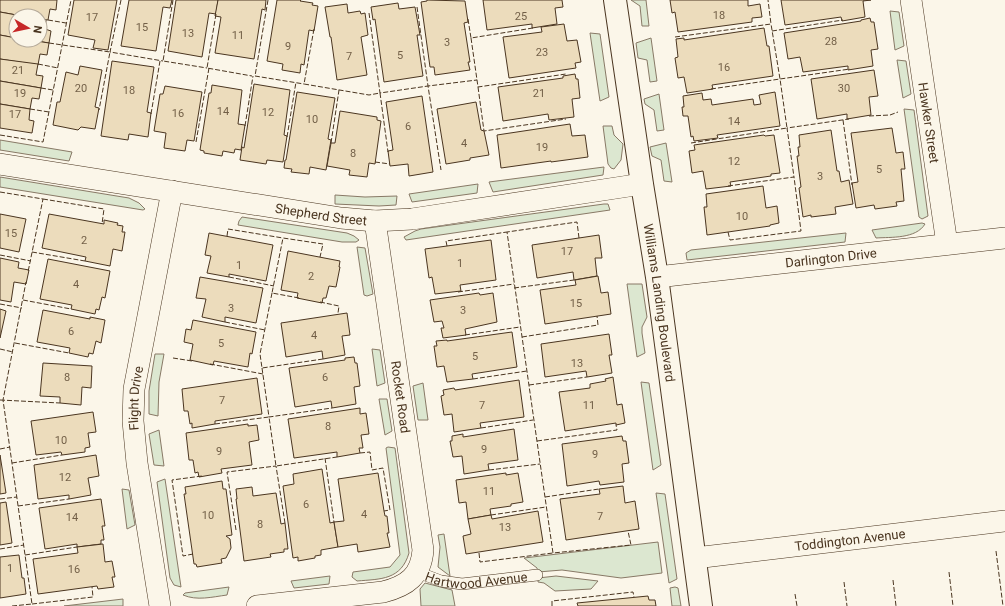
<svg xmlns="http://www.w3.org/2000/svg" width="1005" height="606" font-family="Roboto,sans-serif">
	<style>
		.green { fill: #dce7d0; stroke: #887966 }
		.building { fill: #ecdcbc; stroke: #4a3520 }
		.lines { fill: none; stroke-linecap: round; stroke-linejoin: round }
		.service-casing { stroke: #4a3520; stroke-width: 12 }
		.minor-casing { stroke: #4a3520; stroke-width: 22 }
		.tertiary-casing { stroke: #4a3520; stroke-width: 24 }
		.service { stroke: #fbf6e9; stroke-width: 11 }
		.minor { stroke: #fbf6e9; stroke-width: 21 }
		.tertiary { stroke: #fbf6e9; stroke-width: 22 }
		.fence { stroke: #4a3520; stroke-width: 1; stroke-dasharray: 5 2; stroke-linecap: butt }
		.labels { text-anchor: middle; stroke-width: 3; stroke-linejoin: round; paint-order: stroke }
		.number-label { font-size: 11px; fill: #725f47 }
		.street-label { font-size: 13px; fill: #4a3520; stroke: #fbf6e9 }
	</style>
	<rect width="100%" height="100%" fill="#fbf6e9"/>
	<g class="green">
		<path d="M631,0H646L649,26H642L640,6Z"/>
		<path d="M890,11L899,12L904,46L895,50Z"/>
		<path d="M590,33L600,34L609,97L600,101Z"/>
		<path d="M651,38L657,81L650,82L647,60L638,58L636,43Z"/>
		<path d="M897,60L906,61L911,94L903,98Z"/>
		<path d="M659,94L664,130L657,131L654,110L645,104L644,99Z"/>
		<path d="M904,109L914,110L928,216L922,219L919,217Z"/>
		<path d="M603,126H612L614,135L623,144L621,160L614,169L611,168L608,164Z"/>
		<path d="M0,140L72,152L69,161L0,150Z"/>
		<path d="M666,143L672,182L664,181L661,160L652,156L650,147Z"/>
		<path d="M604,167L603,175L493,192L489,182Z"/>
		<path d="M0,177L129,198L139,203L145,209L143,210L0,187Z"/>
		<path d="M478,184L477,193L412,202L409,194Z"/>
		<path d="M335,195L365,197L397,196L396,205L379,206L335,204Z"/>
		<path d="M604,204H608L610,210L406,240L404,237L415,231L421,229Z"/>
		<path d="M242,217L347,233L354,236L359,240L356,242H342L238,225L239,221Z"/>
		<path d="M922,223L925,224C916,239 891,237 876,238L872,230Z"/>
		<path d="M846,233L845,242L687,260L686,253L691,250Z"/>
		<path d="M357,247L365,248L373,294L367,296L364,295Z"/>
		<path d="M627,284H642L647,317L642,327V333L645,353L637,357Z"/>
		<path d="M372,349L380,350L385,383L377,386Z"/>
		<path d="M155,354H164L159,382L158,416L149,414V391Z"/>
		<path d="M641,382L649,383L661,465L653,470Z"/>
		<path d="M423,383L428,420H418L413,386Z"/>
		<path d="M379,399H387L392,431L385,435Z"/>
		<path d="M159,430L164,466L154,465L149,434Z"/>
		<path d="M388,447L395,448L409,553C401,580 381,579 357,581L352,577L353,572L390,567L400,555L386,448Z"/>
		<path d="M165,479L181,587L174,585L170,578L157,482Z"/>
		<path d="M122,489L129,490L135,525L127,529Z"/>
		<path d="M656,493L665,494L677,579L669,583Z"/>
		<path d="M444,534L450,576L438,567L440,547L438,535Z"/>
		<path d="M658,542L662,573L621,578L562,570L538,572L537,568L524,558Z"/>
		<path d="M330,576L329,584L294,588L291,581Z"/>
		<path d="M556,576L598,581L591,589L555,591L544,583L538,582V578Z"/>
		<path d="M425,583L452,590L455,606H421L420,589Z"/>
		<path d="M229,587L227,595C212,597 197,601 183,595L185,593Z"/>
		<path d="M675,587L678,588L681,606H672L670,588Z"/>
		<path d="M123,599V606H64Z"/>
	</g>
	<g class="building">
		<path d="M0,0H57L56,10L50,9L48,20L40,19V16H22L0,12Z"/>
		<path d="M74,0H117L108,50L93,48L95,40L68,35Z"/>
		<path d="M129,0H172L170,8L163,7L156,51L121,46Z"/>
		<path d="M176,0H218L216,14L209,13L202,57L168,51Z"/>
		<path d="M218,0H266L265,10L262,9L254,59L215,53L221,17L215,16Z"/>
		<path d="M277,0H301L300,1L313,3L312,5L318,6L314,31L309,30L304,65L301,64L300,73L282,70L283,64L267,61Z"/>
		<path d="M427,0L465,1L468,22L464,23L470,62H468L470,70L435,75L434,67H430L421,2L427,1Z"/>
		<path d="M483,0H562L563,7L555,8L557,24L532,28V24L487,30Z"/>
		<path d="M670,0H748V6L760,4L762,17L752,18V22L678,32L675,12L672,13Z"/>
		<path d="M781,0H871L863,1L865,17L842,21L841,17L785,25Z"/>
		<path d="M398,3L399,9L415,7L420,35H417L423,76L384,82L375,19L373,20L371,7Z"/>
		<path d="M347,4L348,13L360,11L361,14L365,13L368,35L361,37L367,75L337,80L331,37H330L325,7Z"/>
		<path d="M0,12L22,16H16V38L0,35Z"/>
		<path d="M870,18L871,22H874L878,49L871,50L873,66L848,70V66L803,72L800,57L788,59L784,33L861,21V20Z"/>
		<path d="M40,19L46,20L45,29L51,31L49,43L30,40H40Z"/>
		<path d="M564,24L567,41L577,40L581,62L575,63L576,68L509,78L503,37L542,32L541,27Z"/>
		<path d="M764,28L767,46H769L773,76L712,85L713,89L687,93L684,77L678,78L675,58L678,57L676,39L684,38V40Z"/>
		<path d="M0,35L16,38V40H30L49,43L47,55L40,54L38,65L0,59Z"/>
		<path d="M0,59L38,64L36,75L43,76L41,88L0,81Z"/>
		<path d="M112,61L154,67L147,112L151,113L148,137L129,134L128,140L101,136Z"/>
		<path d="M80,66L102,70L95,107L99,108L95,129L81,127L78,130L53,125L57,102H60L66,72L78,75Z"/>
		<path d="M874,70L878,96L869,97L871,115L847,119V114L817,119L811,79Z"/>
		<path d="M575,74L576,79H578L580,98L572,99L574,117L549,120L548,114L503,121L498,87L563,78V76Z"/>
		<path d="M0,81L41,88L39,99L32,98L30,109L0,104Z"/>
		<path d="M254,84L290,90L284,135L287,136L283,162L267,160L266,164L240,160L242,147L244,148Z"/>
		<path d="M212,85L242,90L238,124L245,125L241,150L235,149L234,153L223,151L222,156L204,153V151L200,150L209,93H211Z"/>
		<path d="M165,86L202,92L194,141L187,140L185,151L164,148L166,133L154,131L160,94H163Z"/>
		<path d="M297,92L335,98L328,139L331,140L326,170L310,167L309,174L291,172L292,169L284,168L285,160H286Z"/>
		<path d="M775,92L780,126L717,135L718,138L694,141L693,136L691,137L688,116H683L682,107H684L683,96L702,93L703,100L711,99L712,105L753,99L754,105L761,104L759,95Z"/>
		<path d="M422,96L433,172L409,176L408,164L390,166L388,151L393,150L386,102Z"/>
		<path d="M476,102L481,130L484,131L489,155L470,158V160L446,164L437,109Z"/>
		<path d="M0,104L30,109L29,120L34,121L32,133L0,128Z"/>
		<path d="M340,111L377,117V120L381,121L375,164L369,163L367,177L349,175L350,170L327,166L331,143H335Z"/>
		<path d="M570,124L572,136L585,135L588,157L551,162V161L501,168L497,135Z"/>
		<path d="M892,128L896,153L903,152L905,169H901L904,201L896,202L897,206L875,209L874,205L856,208L852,183L858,182L851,133Z"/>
		<path d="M831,130L837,171H839L841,182L849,180L853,204L835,207L836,214L811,217V215L803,217L799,188L801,187L797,156H799L798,147H800L799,135Z"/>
		<path d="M764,135L765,136L774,135L780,173L771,174V176L730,182L731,186L706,189L703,171L692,173L689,151L695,150L694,145Z"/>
		<path d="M763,186L766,208L777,206L779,223L770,225V226L707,235L704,207H707L706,194Z"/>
		<path d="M0,214L26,219L19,252L0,248Z"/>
		<path d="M49,214L104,224V220L118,223L117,225L123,226L122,232H125L122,251L113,249L110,266L85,261L86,257L42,248Z"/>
		<path d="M209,233L273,245L266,281L229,274V277L207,273L211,256L205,255Z"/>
		<path d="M599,235L602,258H595L597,276L574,280L573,272L537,278L532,245Z"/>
		<path d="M491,240L496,280L460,285L461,291L435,294L432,277L429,278L425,249Z"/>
		<path d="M288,251L340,261L339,267H340L336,287L329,286L326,298H323L322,303L297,298L298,293L281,290Z"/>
		<path d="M0,258L19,262L18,268L29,270L26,284L14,282L11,302L0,300Z"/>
		<path d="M48,259L110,271L105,298L102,297L99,310L96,309L95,314L71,309L72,305L40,299Z"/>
		<path d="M598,276L601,293L608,292L611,314L545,324L540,290L576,285L575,280Z"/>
		<path d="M200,277L263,288L256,323L225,317V322L202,317L206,299L196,298Z"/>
		<path d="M479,293L480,295L493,293L497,322L465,329L466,335L443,338L441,328H444L442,321L434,322L430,300Z"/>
		<path d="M0,309L6,311L0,338Z"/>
		<path d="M43,310L90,319V317L105,320L101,343L96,341L93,354L89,353L88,357L69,353L70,348L37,342Z"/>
		<path d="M347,313L350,335L342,336L345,355L323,359L322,351L286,357L281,323Z"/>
		<path d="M193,320L256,332L252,354L250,353L248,367L214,361L213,365L190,360L193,344L184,342L186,329L191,330Z"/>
		<path d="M512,332L517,367L472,374L473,379L447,382L444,366L437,367L434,346H437L436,341L447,340V341Z"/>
		<path d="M609,334L612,355H609L612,373L587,377L586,371L545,377L541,344Z"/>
		<path d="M354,357L355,363H357L360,386L354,387L356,404L332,408L331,401L295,407L289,368L345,360V358Z"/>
		<path d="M43,363L92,366L91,388L82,387L81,405L60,403V397L40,396Z"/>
		<path d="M613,377L617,405L622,404L625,423L616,425V423L565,431L559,392L590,388V384L606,381L605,379Z"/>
		<path d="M257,378L262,414L215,421V424L192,428V423L190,424L188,411H184L182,389Z"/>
		<path d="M519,380L524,417L480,423L481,428L454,432L452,414L444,415L441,396L444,395L443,390L454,388L455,390Z"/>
		<path d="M360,408V414L366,413L369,434L361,435L363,448H359L360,453L337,457V452L294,458L288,419Z"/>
		<path d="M93,412L96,432L88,433L90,447L85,448V452L62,455L61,452L36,455L31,421Z"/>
		<path d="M248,424V426L257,425L259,440L249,442L252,465L221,469L222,473L199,477L198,472L195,473L193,460H189L186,433Z"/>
		<path d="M514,429L518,460L488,464L489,470L464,474L462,456L453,457L450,441H452V436L463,434V437Z"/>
		<path d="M622,436L623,441H626L629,463L622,464L624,482L600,485L599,481L567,486L562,444Z"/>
		<path d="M0,455L6,493L0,494Z"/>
		<path d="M96,455L99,476L88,478L91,495L69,499V495L38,499L34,465Z"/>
		<path d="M322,469L330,523L334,522L338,547L321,550V555L315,556V558L298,561V557L293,558L283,486L294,484L293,474Z"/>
		<path d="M378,473L384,511L385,516H387L389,533H387L390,547L358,552L357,544L338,547L334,522L344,521L338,479Z"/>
		<path d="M506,473V475L518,473L523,502L511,504V506L490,509L491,515L468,519L466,502L459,503L456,480Z"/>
		<path d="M222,481L223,489H226L232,535L226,536L230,539L231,548L226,558L221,559L222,563L197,567L196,564H194L184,494H186L185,487Z"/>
		<path d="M623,486L625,503L635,501L639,529L566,540L560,499L600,494L599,489Z"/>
		<path d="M252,487L253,496L276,493L281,524L285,523L288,549H284V552L270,554L271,557L244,561L236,499H237L236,489Z"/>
		<path d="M101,499L105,526H102L104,540H101V544L77,547V544L45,549L39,508Z"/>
		<path d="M6,502L12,543L0,545V503Z"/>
		<path d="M538,511L543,542L466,554L463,536L471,534L468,519L491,515L492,519Z"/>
		<path d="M103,544L105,562L112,561L115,577H112L114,587L98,589L97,586L38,594L33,559L78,553L77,547Z"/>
		<path d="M19,555L22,578H24L26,594L0,598V557Z"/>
		<path d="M648,596L649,600H655L656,606H578L577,603Z"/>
	</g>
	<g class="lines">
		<defs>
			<g id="service">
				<path id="s1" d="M417,572L441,581L462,584L537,575"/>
			</g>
			<g id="minor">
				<path id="s2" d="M911,0L947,244"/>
				<path id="s3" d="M0,164L341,218L375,221L412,219L642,184"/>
				<path id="s4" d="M657,277L1005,238"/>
				<path id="s5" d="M695,558L1005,521"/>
				<path id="s6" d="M160,606L137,463L133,421L134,389L172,191"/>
				<path d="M257,606L383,592C407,586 421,576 423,550L375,221"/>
			</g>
			<g id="tertiary">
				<path id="s7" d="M615,0L642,184L657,277L701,606"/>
			</g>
		</defs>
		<use href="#service" class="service-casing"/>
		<use href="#minor" class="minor-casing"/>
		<use href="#tertiary" class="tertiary-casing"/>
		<use href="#service" class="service"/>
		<use href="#minor" class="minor"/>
		<use href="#tertiary" class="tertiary"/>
		<g class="fence">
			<path d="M121,0L110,52L163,61"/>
			<path d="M173,0L163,61L207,68"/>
			<path d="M268,0L255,76L304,84"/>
			<path d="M417,7L428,86L477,80"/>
			<path d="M369,13L380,93L428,86L441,170"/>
			<path d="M216,14L207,68L252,76"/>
			<path d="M468,19L471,38L533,28"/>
			<path d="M48,20L66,23"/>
			<path d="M314,29L304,84L369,95L380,93L388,152"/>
			<path d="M772,31L843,20"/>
			<path d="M675,37L771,24L768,0"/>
			<path d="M471,38L478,87L566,74"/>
			<path d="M49,43L110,52L99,110"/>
			<path d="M38,64L58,68"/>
			<path d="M478,87L484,131L566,119"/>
			<path d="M41,88L53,90"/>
			<path d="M711,89L780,79L771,24"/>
			<path d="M30,109L49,112"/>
			<path d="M151,114L160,61"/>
			<path d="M869,116L890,115L898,112"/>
			<path d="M843,120L852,185"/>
			<path d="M245,126L253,76"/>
			<path d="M0,135L43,142L71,0"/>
			<path d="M287,137L296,82"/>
			<path d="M196,142L209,68"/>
			<path d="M331,143L339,90"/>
			<path d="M691,143L787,128L780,79L850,69"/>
			<path d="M375,162L390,164"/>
			<path d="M728,186L794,177L787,128L849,119"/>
			<path d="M0,192L43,199L28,272"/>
			<path d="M43,199L104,209L102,224"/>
			<path d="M728,232L730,240L801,231L794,177"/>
			<path d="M227,236L228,229L283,238"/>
			<path d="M579,238L577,222L507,232L553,553L631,545L628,531"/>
			<path d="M447,246L446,241L507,232"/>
			<path d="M32,252L85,261"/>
			<path d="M0,255L31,261"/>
			<path d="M229,277L274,286"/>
			<path d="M514,288L574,280"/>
			<path d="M458,292L514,284"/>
			<path d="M272,293L260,354L262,368L323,359"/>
			<path d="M299,298L272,293L283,238L323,244L320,257"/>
			<path d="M23,300L71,309"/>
			<path d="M320,302L339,306L338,313"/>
			<path d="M0,304L22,308"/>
			<path d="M225,322L265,330"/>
			<path d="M465,335L520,327"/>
			<path d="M522,337L598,325L597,316"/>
			<path d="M15,343L69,353"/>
			<path d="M0,349L13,352"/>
			<path d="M173,358L192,361"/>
			<path d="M210,364L263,374"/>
			<path d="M262,368L269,417L332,408"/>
			<path d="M473,379L527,371"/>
			<path d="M529,385L587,377"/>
			<path d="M0,400L60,403"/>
			<path d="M215,424L269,417L276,466L337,457"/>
			<path d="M481,428L533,420"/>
			<path d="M537,441L617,430L616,425"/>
			<path d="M0,449L10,447"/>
			<path d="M360,453L370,452L372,470L383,468L390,510L384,511"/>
			<path d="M325,458L334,522"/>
			<path d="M12,463L62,455"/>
			<path d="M489,470L540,464"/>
			<path d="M545,497L599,489"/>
			<path d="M0,499L17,497"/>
			<path d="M18,506L69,499"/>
			<path d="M491,515L546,507"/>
			<path d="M236,530L227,472L276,466L285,523"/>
			<path d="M0,549L24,545"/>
			<path d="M996,551L1003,606"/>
			<path d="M479,553L480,562L553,553"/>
			<path d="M193,554L183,556L172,480L202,476"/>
			<path d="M25,555L77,547"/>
			<path d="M949,572L953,606"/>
			<path d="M893,580L896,606"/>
			<path d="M844,582L847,606"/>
			<path d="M795,594L797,606"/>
			<path d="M32,604L93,597L92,587"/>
			<path d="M12,606L32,604L3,400L26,282"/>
			<path d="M552,606V601L633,592L634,597"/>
		</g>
	</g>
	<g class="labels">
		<g class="number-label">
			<text x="719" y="19">18</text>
			<text x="521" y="20">25</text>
			<text x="92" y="21">17</text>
			<text x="142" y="31">15</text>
			<text x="188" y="37">13</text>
			<text x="238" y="39">11</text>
			<text x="831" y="45">28</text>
			<text x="447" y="46">3</text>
			<text x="288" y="50">9</text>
			<text x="542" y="56">23</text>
			<text x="400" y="59">5</text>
			<text x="349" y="60">7</text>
			<text x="724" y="71">16</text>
			<text x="18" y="74">21</text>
			<text x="81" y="92">20</text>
			<text x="844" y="92">30</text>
			<text x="129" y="94">18</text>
			<text x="20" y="97">19</text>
			<text x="539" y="97">21</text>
			<text x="223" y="115">14</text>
			<text x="268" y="116">12</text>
			<text x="178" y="117">16</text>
			<text x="15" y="118">17</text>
			<text x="312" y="123">10</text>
			<text x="734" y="125">14</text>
			<text x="408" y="130">6</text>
			<text x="464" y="147">4</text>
			<text x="542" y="151">19</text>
			<text x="353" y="157">8</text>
			<text x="734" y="165">12</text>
			<text x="879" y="173">5</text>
			<text x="820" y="180">3</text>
			<text x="742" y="220">10</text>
			<text x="11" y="237">15</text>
			<text x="84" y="244">2</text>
			<text x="567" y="255">17</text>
			<text x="460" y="267">1</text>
			<text x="239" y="269">1</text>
			<text x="311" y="280">2</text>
			<text x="76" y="288">4</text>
			<text x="576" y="307">15</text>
			<text x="231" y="312">3</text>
			<text x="463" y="314">3</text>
			<text x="71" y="335">6</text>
			<text x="314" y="339">4</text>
			<text x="221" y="347">5</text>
			<text x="475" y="360">5</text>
			<text x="577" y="367">13</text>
			<text x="67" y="381">8</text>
			<text x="325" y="381">6</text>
			<text x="222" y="404">7</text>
			<text x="482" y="409">7</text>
			<text x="589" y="409">11</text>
			<text x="328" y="430">8</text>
			<text x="61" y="444">10</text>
			<text x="484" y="453">9</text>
			<text x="219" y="455">9</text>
			<text x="595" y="458">9</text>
			<text x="65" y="481">12</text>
			<text x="489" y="495">11</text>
			<text x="306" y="508">6</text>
			<text x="364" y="518">4</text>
			<text x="208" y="519">10</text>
			<text x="600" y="520">7</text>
			<text x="72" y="521">14</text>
			<text x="260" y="528">8</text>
			<text x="505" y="531">13</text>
			<text x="10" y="572">1</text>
			<text x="74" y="573">16</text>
		</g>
		<g class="street-label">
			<text dy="5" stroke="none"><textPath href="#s2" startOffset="124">Hawker Street</textPath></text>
			<text dy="5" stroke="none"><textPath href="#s3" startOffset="325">Shepherd Street</textPath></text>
			<text dy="5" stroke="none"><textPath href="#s4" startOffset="175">Darlington Drive</textPath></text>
			<text dy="5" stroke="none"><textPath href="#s7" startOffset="306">Williams Landing Boulevard</textPath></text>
			<text transform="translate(401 397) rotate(82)" y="5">Rocket Road</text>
			<text dy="5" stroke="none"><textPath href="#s6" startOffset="210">Flight Drive</textPath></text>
			<text dy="5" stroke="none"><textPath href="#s5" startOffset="156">Toddington Avenue</textPath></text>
			<text dy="5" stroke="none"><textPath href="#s1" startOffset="61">Hartwood Avenue</textPath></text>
		</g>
	</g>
	<g transform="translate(28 28) rotate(99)"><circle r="19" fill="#fbf6e9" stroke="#b4a999"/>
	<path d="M0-3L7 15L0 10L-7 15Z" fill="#c62828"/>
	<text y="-6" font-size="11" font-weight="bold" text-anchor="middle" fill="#4a3520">N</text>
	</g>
</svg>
